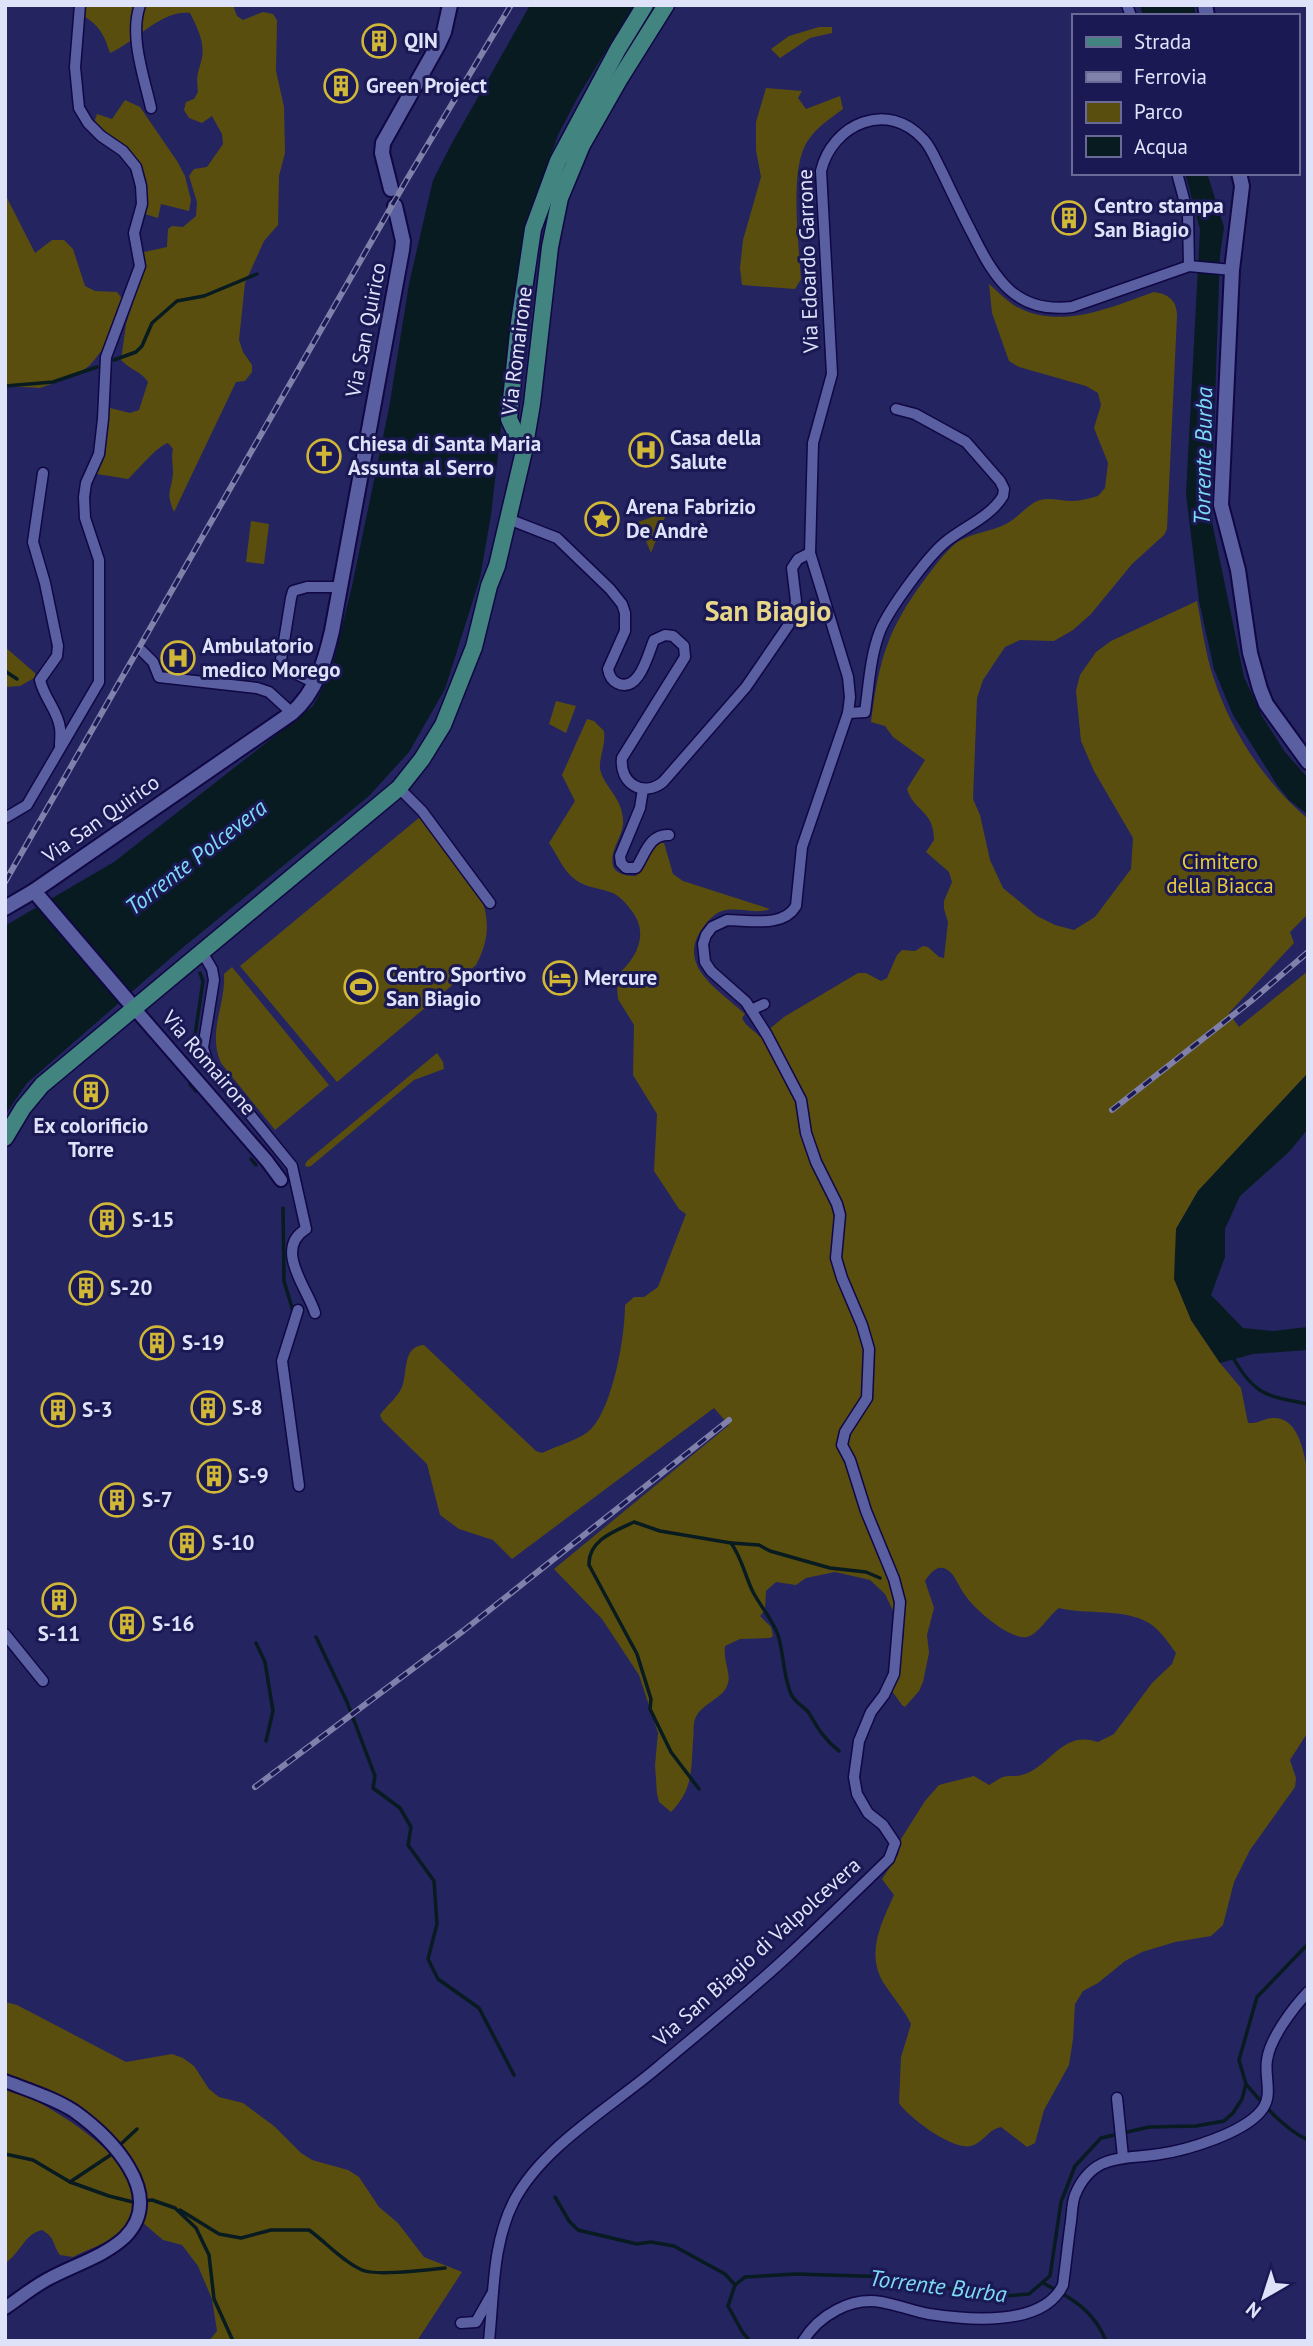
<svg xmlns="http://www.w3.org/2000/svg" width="1313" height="2346" font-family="'PT Sans',sans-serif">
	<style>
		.green { fill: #5a4e0f }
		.water { fill: #081b20 }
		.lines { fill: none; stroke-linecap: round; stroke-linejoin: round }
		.stream { stroke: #081b20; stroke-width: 3.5 }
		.minor-casing { stroke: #100743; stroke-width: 13 }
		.tertiary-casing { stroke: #100743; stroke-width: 16 }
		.secondary-casing { stroke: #100743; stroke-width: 18 }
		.primary-casing { stroke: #100743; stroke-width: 19 }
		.minor { stroke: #595fa1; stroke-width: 10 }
		.tertiary { stroke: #595fa1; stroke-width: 12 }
		.secondary { stroke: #595fa1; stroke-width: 14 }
		.primary { stroke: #42847f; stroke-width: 16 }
		.rail-casing { stroke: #7f81ab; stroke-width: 6 }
		.rail { stroke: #1b1954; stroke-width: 3.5; stroke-dasharray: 10; stroke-linecap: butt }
		.labels { text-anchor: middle; stroke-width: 6; stroke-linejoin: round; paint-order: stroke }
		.poi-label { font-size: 21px; font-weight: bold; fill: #dfe3fa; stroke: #1b1954; text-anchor: start }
		.street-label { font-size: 21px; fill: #dfe3fa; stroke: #1b1954 }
		.park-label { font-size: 21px; fill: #e8cc38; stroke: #1b1954 }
		.water-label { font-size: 23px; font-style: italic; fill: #7edbf5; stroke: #1b1954 }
		.district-label { font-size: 28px; font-weight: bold; fill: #e7d788; stroke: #1b1954 }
	</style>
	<rect width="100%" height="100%" fill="#242460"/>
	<g class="green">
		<path d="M85,5H233L237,16L243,20L263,12L273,14L277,20L276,71L284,107L285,153L279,176L278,225L264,241L245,283L239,340L243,352L252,365V372L245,381L236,382L174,512C165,490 172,492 173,472C173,464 171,458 173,449L168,443C157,446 138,470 128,479L97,474L96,470L110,408L130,413L139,410L148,382C141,371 130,370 121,360L126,324L143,272L144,252L167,247L168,229L172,226L183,227L196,216L197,202L189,176L194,169L207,167L223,144L222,134L212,116L202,123L189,118L184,110L186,102L194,99L198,92C196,74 198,74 202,58C205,42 197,27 190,13C160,10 136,42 110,53C105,37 99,24 83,16Z"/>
		<path d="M819,27H832V33L810,38L780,58L771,49L789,36Z"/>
		<path d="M766,88L802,91L798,98L806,109L840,96L843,109C829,119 816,128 807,142C789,170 799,244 801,279L795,289L742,285L740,268L743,240L761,177L756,150V122Z"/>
		<path d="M125,100L140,107L177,161L185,176L191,200L189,211L161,204L158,218L145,214C153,160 132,152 94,123L97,114L112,119Z"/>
		<path d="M5,194L35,253L52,240H64L73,249L85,286L95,291L117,292L124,301L108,343L90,365L77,375L40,388L5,386Z"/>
		<path d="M989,284C997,291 1006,300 1015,306C1060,331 1111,307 1154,292C1168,294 1177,300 1177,316L1167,529L1164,535L1132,564L1091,614L1073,630L1054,641L1020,640L1005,647L983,680L977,698L973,799L980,815L990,860L1003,888L1037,916L1055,925L1074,930L1095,917L1131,869L1133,838L1094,771L1081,741L1076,691L1080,675L1096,652L1111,641L1197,601C1202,626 1205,652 1213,676C1230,730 1265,783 1308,819V914L1290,932L1294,943L1229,1013L1239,1027L1308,971V1073L1198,1191L1176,1229L1191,1320L1220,1363L1241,1388L1248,1423C1259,1424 1266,1417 1276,1418C1300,1420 1304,1455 1308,1473V1732L1290,1760L1296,1778L1295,1787L1250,1850L1234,1882L1223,1925L1211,1936L1175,1942L1142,1952L1125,1961L1098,1983L1083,1991L1075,2004L1073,2039L1069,2065L1044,2110L1035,2143L1027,2147L1001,2127C989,2129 985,2140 974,2145C956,2154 908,2117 899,2103L901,2057L911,2024C904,2010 896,2001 887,1988C864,1957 880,1926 894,1895L882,1879L898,1855L901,1839L925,1801L939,1785L974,1776L989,1785C993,1783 998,1779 1003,1777C1010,1775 1019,1777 1025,1774C1053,1763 1063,1730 1098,1742L1114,1734L1152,1683L1172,1664L1176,1653C1168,1642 1160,1630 1149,1623C1124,1608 1087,1615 1059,1608C1049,1615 1039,1634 1027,1637C1010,1640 974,1609 965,1595C959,1588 955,1573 946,1569C936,1564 929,1575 925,1581L934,1608L927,1635L929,1653L923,1682L919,1691L905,1707L902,1705L892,1691L904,1634L885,1594L870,1580L835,1572L806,1578L796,1585L776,1582L766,1591L765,1610L760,1616L771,1627L773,1636L770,1638L740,1639L725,1646C723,1660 731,1674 728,1683C724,1699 701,1703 695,1719C693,1724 694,1734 693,1741C691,1770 693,1790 671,1812L659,1802L657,1794L655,1765L658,1733L639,1675L602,1619L554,1569L729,1425L714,1408L512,1559L493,1540L459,1529L440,1515L427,1464L382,1420L380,1415C386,1406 398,1397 402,1387C408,1372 402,1346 424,1345L536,1451L542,1453C556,1446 580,1440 591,1429C613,1406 625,1337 625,1305L634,1297H644L658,1287L686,1214L679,1209L654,1171L657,1114L633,1075L634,1025L618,999L616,976C637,959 650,933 631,910C626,903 619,895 610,892C596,887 583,888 570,875C562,867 556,853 549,843L575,801L562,775L587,719L594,721L604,731C606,744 599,757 600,769C603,786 625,800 623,824C622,838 609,851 613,866C616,875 629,876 636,876C646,866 649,852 660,843H664L673,874L683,881L770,909C756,915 738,906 722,911C713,914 708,921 702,929C676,966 719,990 745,1014L742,1018C746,1027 754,1030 760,1037L784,1017L858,973H866L881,981L887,978L897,955L902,950L915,951L923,946L928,947L939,957L944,958L948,922L944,909V901L952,882L949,872L926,852L934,840C934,810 914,812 907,789L925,760L893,737L885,726L871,722C879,660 887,630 925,579C934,567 944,553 956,543C970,533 990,532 1006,524C1018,518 1029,503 1040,500C1050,497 1062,501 1072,501C1081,501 1090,498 1098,496L1105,488L1108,463L1094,428L1101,405L1098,393L1086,386L1019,367L1009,361L992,313Z"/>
		<path d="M667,512L651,553L638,522Z"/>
		<path d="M251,521L269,524L264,564L246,562Z"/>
		<path d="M5,647L35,673L36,677L20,686L5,687Z"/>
		<path d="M556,701L576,706L566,733L549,724Z"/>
		<path d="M420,817C457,862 510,903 476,965L337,1082L240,966Z"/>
		<path d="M232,967L329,1085L275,1130L221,1063C207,1032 226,1005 224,974Z"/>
		<path d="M437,1053L443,1062L444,1069L414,1080L311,1166L307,1167L305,1165L307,1161Z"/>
		<path d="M5,2002L17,2005L126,2062L172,2054L183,2058L194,2066L209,2089L219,2097L243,2103L274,2126L301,2153L312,2160L348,2170L359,2177L379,2207L398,2223L424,2257L462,2272L417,2341H209L217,2331L212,2299L198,2266L182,2245L163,2240L142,2222L145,2210L144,2192L109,2135L5,2075Z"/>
		<path d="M5,2086C46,2103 171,2171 124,2228C113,2242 88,2249 73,2257L60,2255C52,2244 56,2238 42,2230C24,2234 20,2254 5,2263Z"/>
	</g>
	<g class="water">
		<path d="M530,5H634L579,95L558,135L528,218L516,298L491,515L480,578L445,689L409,752L369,796L181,949L27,1083L5,1115V927L8,924L114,862L313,706L331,672L352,586L389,408L409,284L433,180L452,143Z"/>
		<path d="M1140,5H1194L1196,16H1143Z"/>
		<path d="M1185,173H1207L1224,227L1220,255L1211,517L1244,677L1262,716L1285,752L1308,778V815L1289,800L1277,785L1233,715L1214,669L1199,601L1186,494L1200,229Z"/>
		<path d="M1308,1073V1129L1289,1152L1240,1196L1225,1229V1257L1211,1295L1243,1328L1273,1331L1308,1327V1350L1253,1354L1220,1363L1191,1320L1174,1279L1176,1229L1198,1191Z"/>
	</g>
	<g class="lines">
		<g class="stream">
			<path d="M114,360L136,352L142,346L152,323L177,301L204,296L257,274"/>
			<path d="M5,386L53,382L97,367"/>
			<path d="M5,671L17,679"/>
			<path d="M195,1056L194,1042L203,981L200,973"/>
			<path d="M190,1084L196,1091"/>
			<path d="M251,1159L256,1165"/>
			<path d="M283,1208L284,1281L293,1311"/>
			<path d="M1232,1356C1254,1395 1266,1396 1308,1404"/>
			<path d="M731,1543L759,1545L770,1551L830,1568L866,1572L880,1578"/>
			<path d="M316,1637L347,1702L375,1776L373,1788L400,1808L411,1827L408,1845L434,1881L437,1924L428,1959L438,1979L479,2008L514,2075"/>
			<path d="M256,1643L265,1662L273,1711L266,1741"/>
			<path d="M699,1789L671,1752L650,1709L651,1699L637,1654L589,1565C588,1540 615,1531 634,1522L660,1531L731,1543C742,1558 745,1576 753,1592C761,1607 772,1619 778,1635C784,1654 783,1676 791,1694C795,1703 804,1706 809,1713C818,1729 825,1740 839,1751"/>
			<path d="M1246,2084C1264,2105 1283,2128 1308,2140"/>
			<path d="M122,2143L137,2129"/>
			<path d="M5,2154L33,2160L70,2182L109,2196L133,2202L152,2200L175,2208L196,2228L209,2255L214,2299L233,2341"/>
			<path d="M70,2182L112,2154"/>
			<path d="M555,2197L569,2221L578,2230L637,2244L651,2242L674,2246L725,2274L735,2285"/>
			<path d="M180,2210L219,2234L241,2238L271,2230H309C327,2243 342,2261 362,2270C375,2276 428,2270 445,2268"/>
			<path d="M1043,2283C1070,2297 1094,2310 1106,2341"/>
			<path d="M750,2341L743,2333L728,2306L735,2285L745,2277L796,2274L892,2277L993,2297L1029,2294L1050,2276L1061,2202L1075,2166L1101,2138L1149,2127L1196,2126L1224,2121L1233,2113L1242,2099L1246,2084L1239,2060L1257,1997L1308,1944"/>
		</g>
		<defs>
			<g id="minor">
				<path d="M140,5C129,36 144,77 151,108"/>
				<path d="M1127,5L1131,16"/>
				<path d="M1177,173L1188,214L1189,266"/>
				<path d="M43,473L33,542L45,583L58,646L57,656L40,680C44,698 58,711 60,728C61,734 60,740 60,746"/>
				<path d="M508,519L557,538L610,589L622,604L625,613V631L608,669C609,675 611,680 617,683C639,694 648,654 654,640L665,635L673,636L684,646L685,657L622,758C619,783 643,798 663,782L746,687L792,620L796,601L792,568L798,559L810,553"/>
				<path d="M142,651L153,662L159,677L257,688L269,692L292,713"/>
				<path d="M315,683L280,666L291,598L293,591L307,587H339"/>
				<path d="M848,713L865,712C869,685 870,657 880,631C889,609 929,554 948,540C966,526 991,516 1003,496L1004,489L1000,481L966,442L915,414L896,409"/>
				<path d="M399,788L422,811L490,903"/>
				<path d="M643,789L640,808L620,856L621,863L626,868H636C645,855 649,834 669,835"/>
				<path d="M5,818L27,805L99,682V560L85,518L84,497L86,483L99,454L103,419L106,357L140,266L134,233L142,204L141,186L136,167L123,151L101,136L88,123L79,108L75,67L80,5"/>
				<path d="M202,952L212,969L214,980L203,1048L208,1063L292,1166L306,1229C273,1249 308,1289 315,1313"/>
				<path d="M751,1010L764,1004"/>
				<path d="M298,1310L282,1361L299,1486"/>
				<path d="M5,1634L43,1681"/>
				<path d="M1117,2098L1123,2157"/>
				<path d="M461,2323L476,2322L493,2292"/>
				<path d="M489,2341C494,2294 492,2244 514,2201C542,2147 611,2107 657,2068C701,2031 747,1994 790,1954C823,1923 856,1891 889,1859L895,1843L883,1825L868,1813L857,1794L854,1777L859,1741L871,1712L884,1695L894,1674L900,1602L894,1579L866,1511L850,1460L842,1445L845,1432L867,1398L869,1349L862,1325L842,1278L836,1258L840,1215L837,1204L816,1162L806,1133L801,1100L767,1035L746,1002L711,971L705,962L703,944L706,935L712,927L727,920C750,920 783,928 796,906L802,847L848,713L850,697L848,677L810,553L813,443L832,374L821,171C832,124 888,99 924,140C932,149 936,161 942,172C952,193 962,214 973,235C995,279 1016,314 1072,307L1189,266L1232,270"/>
				<path d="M803,2341C819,2315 851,2297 881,2302C898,2305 913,2311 929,2314C968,2320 1043,2327 1063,2285C1066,2263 1068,2242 1071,2221C1072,2213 1072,2203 1075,2195C1093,2152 1124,2160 1160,2154C1188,2150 1243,2133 1261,2111C1274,2096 1264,2077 1267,2060C1270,2038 1293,2008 1308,1992"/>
			</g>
			<g id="tertiary">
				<path d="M134,1008L267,1161L281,1180"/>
				<path d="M5,2081C28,2090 54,2098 74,2111C109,2136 168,2194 125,2237C105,2256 74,2265 50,2278C34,2286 20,2298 5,2308"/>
			</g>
			<g id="secondary">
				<path d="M1205,5L1207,16"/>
				<path d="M1239,173L1242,186L1232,270L1221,505L1238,570L1250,653L1260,689L1266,704L1308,762"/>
				<path d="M391,189L382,153L383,143L438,45L444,32L450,5"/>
				<path d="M34,891L134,1008"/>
				<path d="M5,908L34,891L292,713C316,692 325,661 332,631L402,250L403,241L395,206"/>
			</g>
			<g id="primary">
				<path d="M524,451L509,419L519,323L533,229L558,161L618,49L645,5"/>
				<path d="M5,1138L23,1108L42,1085L399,788L422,759L443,725L474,647L489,586L497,566L524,451L532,404L550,247L560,198L582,145L619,80L666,5"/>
			</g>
		</defs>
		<use href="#minor" class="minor-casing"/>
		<use href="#tertiary" class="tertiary-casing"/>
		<use href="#secondary" class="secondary-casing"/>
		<use href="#primary" class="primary-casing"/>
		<use href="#minor" class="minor"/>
		<use href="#tertiary" class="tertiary"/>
		<use href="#secondary" class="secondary"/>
		<use href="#primary" class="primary"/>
		<defs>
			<g id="rail">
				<path d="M5,882L406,181L511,5"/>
				<path d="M1112,1110L1251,1001L1308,952"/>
				<path d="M255,1787L463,1631L729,1420"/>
			</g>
		</defs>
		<use href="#rail" class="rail-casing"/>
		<use href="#rail" class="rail"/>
	</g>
	<defs>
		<symbol id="building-ring" viewBox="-11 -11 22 22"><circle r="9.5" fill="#1b1954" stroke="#d0b736" stroke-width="1.5"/><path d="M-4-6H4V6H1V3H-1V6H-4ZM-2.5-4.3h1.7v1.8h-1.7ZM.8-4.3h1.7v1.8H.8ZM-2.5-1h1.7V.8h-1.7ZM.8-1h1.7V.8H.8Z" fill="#d0b736"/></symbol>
		<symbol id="hospital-ring" viewBox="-11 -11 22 22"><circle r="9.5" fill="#1b1954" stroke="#d0b736" stroke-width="1.5"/><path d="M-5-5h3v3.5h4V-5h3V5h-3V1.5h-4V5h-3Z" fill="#d0b736"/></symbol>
		<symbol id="church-ring" viewBox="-11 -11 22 22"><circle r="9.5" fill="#1b1954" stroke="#d0b736" stroke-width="1.5"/><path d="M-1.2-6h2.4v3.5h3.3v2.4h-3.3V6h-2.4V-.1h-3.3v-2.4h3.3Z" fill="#d0b736"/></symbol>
		<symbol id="sight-ring" viewBox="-11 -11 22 22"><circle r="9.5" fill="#1b1954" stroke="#d0b736" stroke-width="1.5"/><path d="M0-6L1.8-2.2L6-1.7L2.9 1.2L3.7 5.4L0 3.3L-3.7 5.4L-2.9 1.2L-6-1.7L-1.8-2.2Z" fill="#d0b736"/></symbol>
		<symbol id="hotel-ring" viewBox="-11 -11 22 22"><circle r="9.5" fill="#1b1954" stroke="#d0b736" stroke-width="1.5"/><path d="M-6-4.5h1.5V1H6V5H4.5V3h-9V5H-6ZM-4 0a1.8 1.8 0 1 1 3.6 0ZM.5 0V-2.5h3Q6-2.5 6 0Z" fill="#d0b736"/></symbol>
		<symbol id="stadium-ring" viewBox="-11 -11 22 22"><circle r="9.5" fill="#1b1954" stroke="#d0b736" stroke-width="1.5"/><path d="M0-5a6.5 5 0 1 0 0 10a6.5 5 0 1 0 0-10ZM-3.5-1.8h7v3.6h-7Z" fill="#d0b736"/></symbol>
	</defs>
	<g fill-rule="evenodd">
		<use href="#building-ring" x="360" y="22" width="38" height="38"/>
		<use href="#building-ring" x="322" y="67" width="38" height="38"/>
		<use href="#building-ring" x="1050" y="199" width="38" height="38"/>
		<use href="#hospital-ring" x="627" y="431" width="38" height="38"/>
		<use href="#church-ring" x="305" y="437" width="38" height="38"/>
		<use href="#sight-ring" x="583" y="500" width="38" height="38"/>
		<use href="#hospital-ring" x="159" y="639" width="38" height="38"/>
		<use href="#hotel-ring" x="541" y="959" width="38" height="38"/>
		<use href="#stadium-ring" x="342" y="968" width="38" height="38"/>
		<use href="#building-ring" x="72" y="1073" width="38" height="38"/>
		<use href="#building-ring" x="88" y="1201" width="38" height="38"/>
		<use href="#building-ring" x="67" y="1269" width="38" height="38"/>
		<use href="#building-ring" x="138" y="1324" width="38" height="38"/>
		<use href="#building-ring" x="189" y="1389" width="38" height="38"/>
		<use href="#building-ring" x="39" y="1391" width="38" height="38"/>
		<use href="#building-ring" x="195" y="1457" width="38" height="38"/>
		<use href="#building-ring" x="98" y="1481" width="38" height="38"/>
		<use href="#building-ring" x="168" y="1524" width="38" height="38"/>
		<use href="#building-ring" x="40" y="1581" width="38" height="38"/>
		<use href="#building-ring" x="108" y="1605" width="38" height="38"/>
	</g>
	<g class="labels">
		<g class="poi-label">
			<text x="404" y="48">QIN</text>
			<text x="366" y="93">Green Project</text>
			<text x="1094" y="213">Centro stampa<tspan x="1094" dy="24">San Biagio</tspan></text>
			<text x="670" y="445">Casa della<tspan x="670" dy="24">Salute</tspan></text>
			<text x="348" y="451">Chiesa di Santa Maria<tspan x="348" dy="24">Assunta al Serro</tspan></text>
			<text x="626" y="514">Arena Fabrizio<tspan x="626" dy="24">De Andrè</tspan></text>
			<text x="202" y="653">Ambulatorio<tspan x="202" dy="24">medico Morego</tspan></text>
			<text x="386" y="982">Centro Sportivo<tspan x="386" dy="24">San Biagio</tspan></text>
			<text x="584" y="985">Mercure</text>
			<text x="91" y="1133" text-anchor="middle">Ex colorificio<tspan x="91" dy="24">Torre</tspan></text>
			<text x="132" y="1227">S-15</text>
			<text x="110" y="1295">S-20</text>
			<text x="182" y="1350">S-19</text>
			<text x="232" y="1415">S-8</text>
			<text x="82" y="1417">S-3</text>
			<text x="238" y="1483">S-9</text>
			<text x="142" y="1507">S-7</text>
			<text x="212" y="1550">S-10</text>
			<text x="152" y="1631">S-16</text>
			<text x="59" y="1641" text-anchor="middle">S-11</text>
		</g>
		<g class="street-label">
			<text transform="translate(808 261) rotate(-92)" y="7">Via Edoardo Garrone</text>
			<text transform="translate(366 330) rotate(-79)" y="7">Via San Quirico</text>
			<text transform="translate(517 351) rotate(-83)" y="7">Via Romairone</text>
			<text transform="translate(101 819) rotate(-35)" y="7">Via San Quirico</text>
			<text transform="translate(209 1063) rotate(49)" y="7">Via Romairone</text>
			<text transform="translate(757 1952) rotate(-42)" y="7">Via San Biagio di Valpolcevera</text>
		</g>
		<g class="park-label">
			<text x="1220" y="869">Cimitero<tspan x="1220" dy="24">della Biacca</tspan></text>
		</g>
		<g class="water-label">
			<text transform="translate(1203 456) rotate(-89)" y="8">Torrente Burba</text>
			<text transform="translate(196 857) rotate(-38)" y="8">Torrente Polcevera</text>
			<text transform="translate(938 2286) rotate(7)" y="8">Torrente Burba</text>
		</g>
		<g class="district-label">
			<text x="768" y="621">San Biagio</text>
		</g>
	</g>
	<rect width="1313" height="2346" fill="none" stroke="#dfe3fa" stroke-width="14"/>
	<rect x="1072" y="14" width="228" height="161" fill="#1b1954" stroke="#696a96" stroke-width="2"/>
	<rect x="1086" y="37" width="35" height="10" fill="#42847f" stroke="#696a96" stroke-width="2"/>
	<text x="1134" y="49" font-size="21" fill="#dfe3fa">Strada</text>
	<rect x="1086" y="72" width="35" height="10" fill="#7f81ab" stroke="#696a96" stroke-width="2"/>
	<text x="1134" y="84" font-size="21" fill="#dfe3fa">Ferrovia</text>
	<rect x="1086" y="102" width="35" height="21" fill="#5a4e0f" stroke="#696a96" stroke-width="2"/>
	<text x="1134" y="119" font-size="21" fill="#dfe3fa">Parco</text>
	<rect x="1086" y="136" width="35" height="21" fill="#081b20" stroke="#696a96" stroke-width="2"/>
	<text x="1134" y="154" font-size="21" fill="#dfe3fa">Acqua</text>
	<g transform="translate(1264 2297) rotate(219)" stroke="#1b1954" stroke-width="5" paint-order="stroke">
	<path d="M0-5L12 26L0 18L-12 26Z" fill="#dfe3fa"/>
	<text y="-10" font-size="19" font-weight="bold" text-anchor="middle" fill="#dfe3fa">N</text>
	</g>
</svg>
